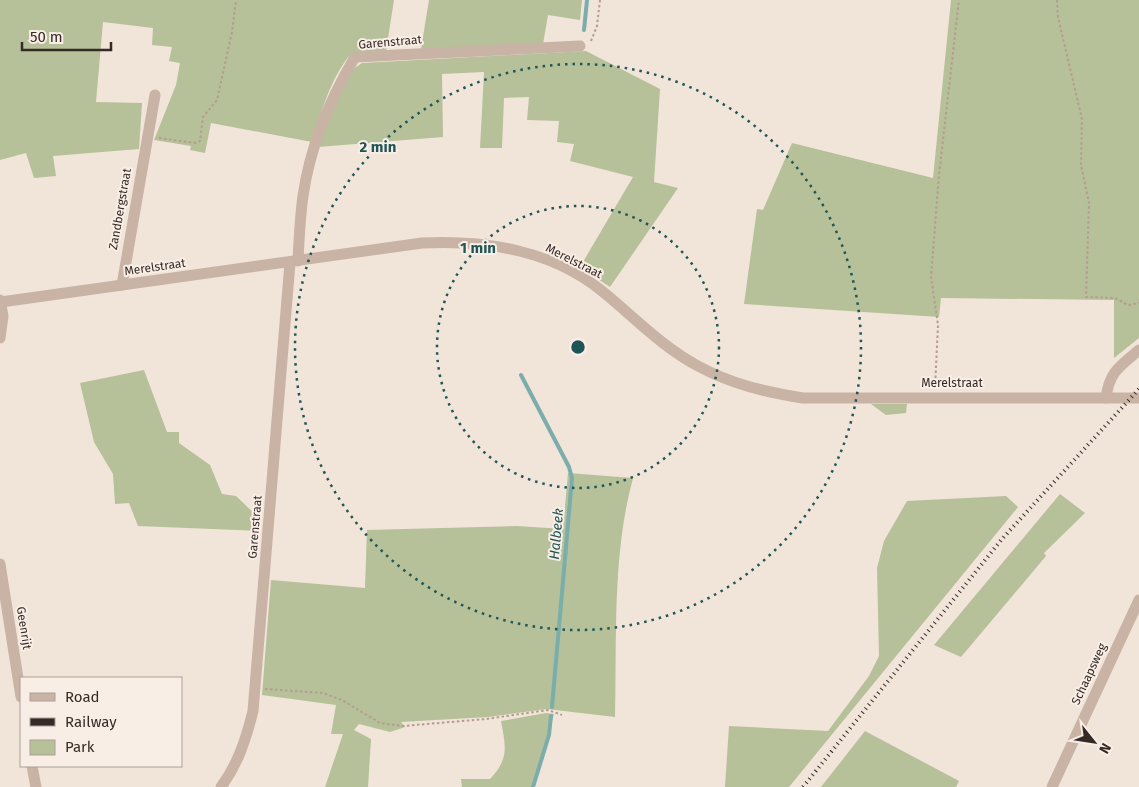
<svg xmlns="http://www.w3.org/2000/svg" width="1139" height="787" font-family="'Fira Sans',sans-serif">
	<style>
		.green { fill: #b6c099 }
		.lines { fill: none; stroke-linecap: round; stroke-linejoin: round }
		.stream { stroke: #78aeac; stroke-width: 4 }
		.path { stroke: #b59c8f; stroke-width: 2; stroke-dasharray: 2.5 2.5; stroke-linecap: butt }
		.minor { stroke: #c9b3a5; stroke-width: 11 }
		.rail { stroke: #352a26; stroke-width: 4; stroke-dasharray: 1 4; stroke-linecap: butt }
		.ring { fill: none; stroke: #1c5656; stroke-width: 2.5; stroke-dasharray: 2.5 5 }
		.labels { text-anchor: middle; stroke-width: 4; stroke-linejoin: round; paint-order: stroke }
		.street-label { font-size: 12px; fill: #352a26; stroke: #f9eee5 }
		.water-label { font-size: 14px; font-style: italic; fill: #1c5656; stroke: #f9eee5 }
		.centre { fill: #1c5656; stroke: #f9eee5; stroke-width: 2.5 }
		.ring-label { font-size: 15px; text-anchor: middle; font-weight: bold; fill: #1c5656; stroke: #f9eee5; stroke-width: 4; stroke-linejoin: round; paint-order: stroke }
	</style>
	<rect width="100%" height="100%" fill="#f1e4d9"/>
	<g class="green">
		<path d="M0,0H394L386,51L350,55C330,79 321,113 312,142L211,123L205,153L190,150L191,146L154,140L176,85L180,63L169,61L172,47L152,45L153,28L103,22L96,102L142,103L139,149L53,156L56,176L34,178L26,153L0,160Z"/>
		<path d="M429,0H582L580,20L548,15L543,44L421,49Z"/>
		<path d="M951,0H1139V338L1114,358V300L941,298L939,317L744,304L757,209L763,210L792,143L933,178Z"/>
		<path d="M586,51L660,89L654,182L678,188L610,287L580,267L633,177L570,161L574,144L557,142L559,121L527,120L529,97L504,98L502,148H480L484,72L442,74L443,137L318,147L349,72L362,63Z"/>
		<path d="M144,370L167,432H179V443L210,465L222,494L236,496L260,519V531L138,526L129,503L115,504L113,474L94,442L80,383Z"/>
		<path d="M871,404H907L906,413L886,415Z"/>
		<path d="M568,473L633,478C612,555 617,638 615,717L547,709L488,717L401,722L405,727L390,732L359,724L354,730L371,739L368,787H325L343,734H331L336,705L262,695L271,580L365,588L367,530L517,526L563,529Z"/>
		<path d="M1060,494L1085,513L1044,553L1046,556L961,657L934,645Z"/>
		<path d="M1006,496L1018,507L789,787H725L729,726L828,731L869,676L879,656L877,568L884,541L907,501Z"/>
		<path d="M546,713L554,714L533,787H462L461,779H490C509,759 506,747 501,721Z"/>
		<path d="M865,731L959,781L956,787H821Z"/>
	</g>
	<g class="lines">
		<g class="stream">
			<path d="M584,30L587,0"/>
			<path d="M521,375L569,467L572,478L552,707"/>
			<path d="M533,787L549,735L551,716"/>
		</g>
		<g class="path">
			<path d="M1057,0L1058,17L1082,119L1081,165L1089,203L1086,297L1115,298L1128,305L1139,303"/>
			<path d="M591,41L597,26L600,0"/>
			<path d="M159,138L195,143L200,141L203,117L217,100L232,32L236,0"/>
			<path d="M935,388L938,325L931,277L939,175L959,0"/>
			<path d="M265,689L323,693L342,700L380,723L403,726L486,719L548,710L562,715"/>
		</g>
		<g class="minor">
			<path d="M298,261C299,239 300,217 303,196C310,147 330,99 355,57L580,46"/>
			<path d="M122,285L155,95"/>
			<path d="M0,300L3,316L0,338"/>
			<path d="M1,302L422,243C484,240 552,250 602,291C633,316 662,347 698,366C731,384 765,392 803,398H1139"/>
			<path d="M1106,398C1109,372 1120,366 1139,350"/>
			<path d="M0,564L21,697"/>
			<path d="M32,766L36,787"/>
			<path d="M221,787C238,764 246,739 253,711L290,263"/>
			<path d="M1052,787L1139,600"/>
		</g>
		<path class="rail" d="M803,787L1002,539L1139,389"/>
	</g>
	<g class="ring">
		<circle cx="578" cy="347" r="141"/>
		<circle cx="578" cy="347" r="283"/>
	</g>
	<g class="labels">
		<g class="street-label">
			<text transform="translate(390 42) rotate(-5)" y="4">Garenstraat</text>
			<text transform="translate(120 209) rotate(-80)" y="4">Zandbergstraat</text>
			<text transform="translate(574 261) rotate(27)" y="4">Merelstraat</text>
			<text transform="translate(155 267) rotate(-8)" y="4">Merelstraat</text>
			<text x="952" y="387">Merelstraat</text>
			<text transform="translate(255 527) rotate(-85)" y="4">Garenstraat</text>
			<text transform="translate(24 628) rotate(81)" y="4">Geenrijt</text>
			<text transform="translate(1089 674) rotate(-65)" y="4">Schaapsweg</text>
		</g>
		<g class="water-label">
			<text transform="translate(556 534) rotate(-85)" y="5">Halbeek</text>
		</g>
	</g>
	<circle cx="578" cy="347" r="8" class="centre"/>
	<g class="ring-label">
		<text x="378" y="152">2 min</text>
		<text x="478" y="253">1 min</text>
	</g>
	<rect x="20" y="677" width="162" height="90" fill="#f9eee5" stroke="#aba099"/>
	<rect x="30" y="693" width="25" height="8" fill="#c9b3a5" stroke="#aba099"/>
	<text x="65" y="702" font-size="15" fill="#352a26">Road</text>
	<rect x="30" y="718" width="25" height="8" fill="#352a26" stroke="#aba099"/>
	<text x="65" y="727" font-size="15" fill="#352a26">Railway</text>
	<rect x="30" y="740" width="25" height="15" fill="#b6c099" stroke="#aba099"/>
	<text x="65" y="752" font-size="15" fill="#352a26">Park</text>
	<g transform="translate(1094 742) rotate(120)" stroke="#f9eee5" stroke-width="4" paint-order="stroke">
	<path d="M0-4L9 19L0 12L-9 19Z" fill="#352a26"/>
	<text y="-8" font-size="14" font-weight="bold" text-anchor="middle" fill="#352a26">N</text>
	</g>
	<path d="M22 42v8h89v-8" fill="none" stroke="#352a26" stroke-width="2.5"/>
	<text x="30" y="42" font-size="15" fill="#352a26" stroke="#f9eee5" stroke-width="4" paint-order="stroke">50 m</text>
</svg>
